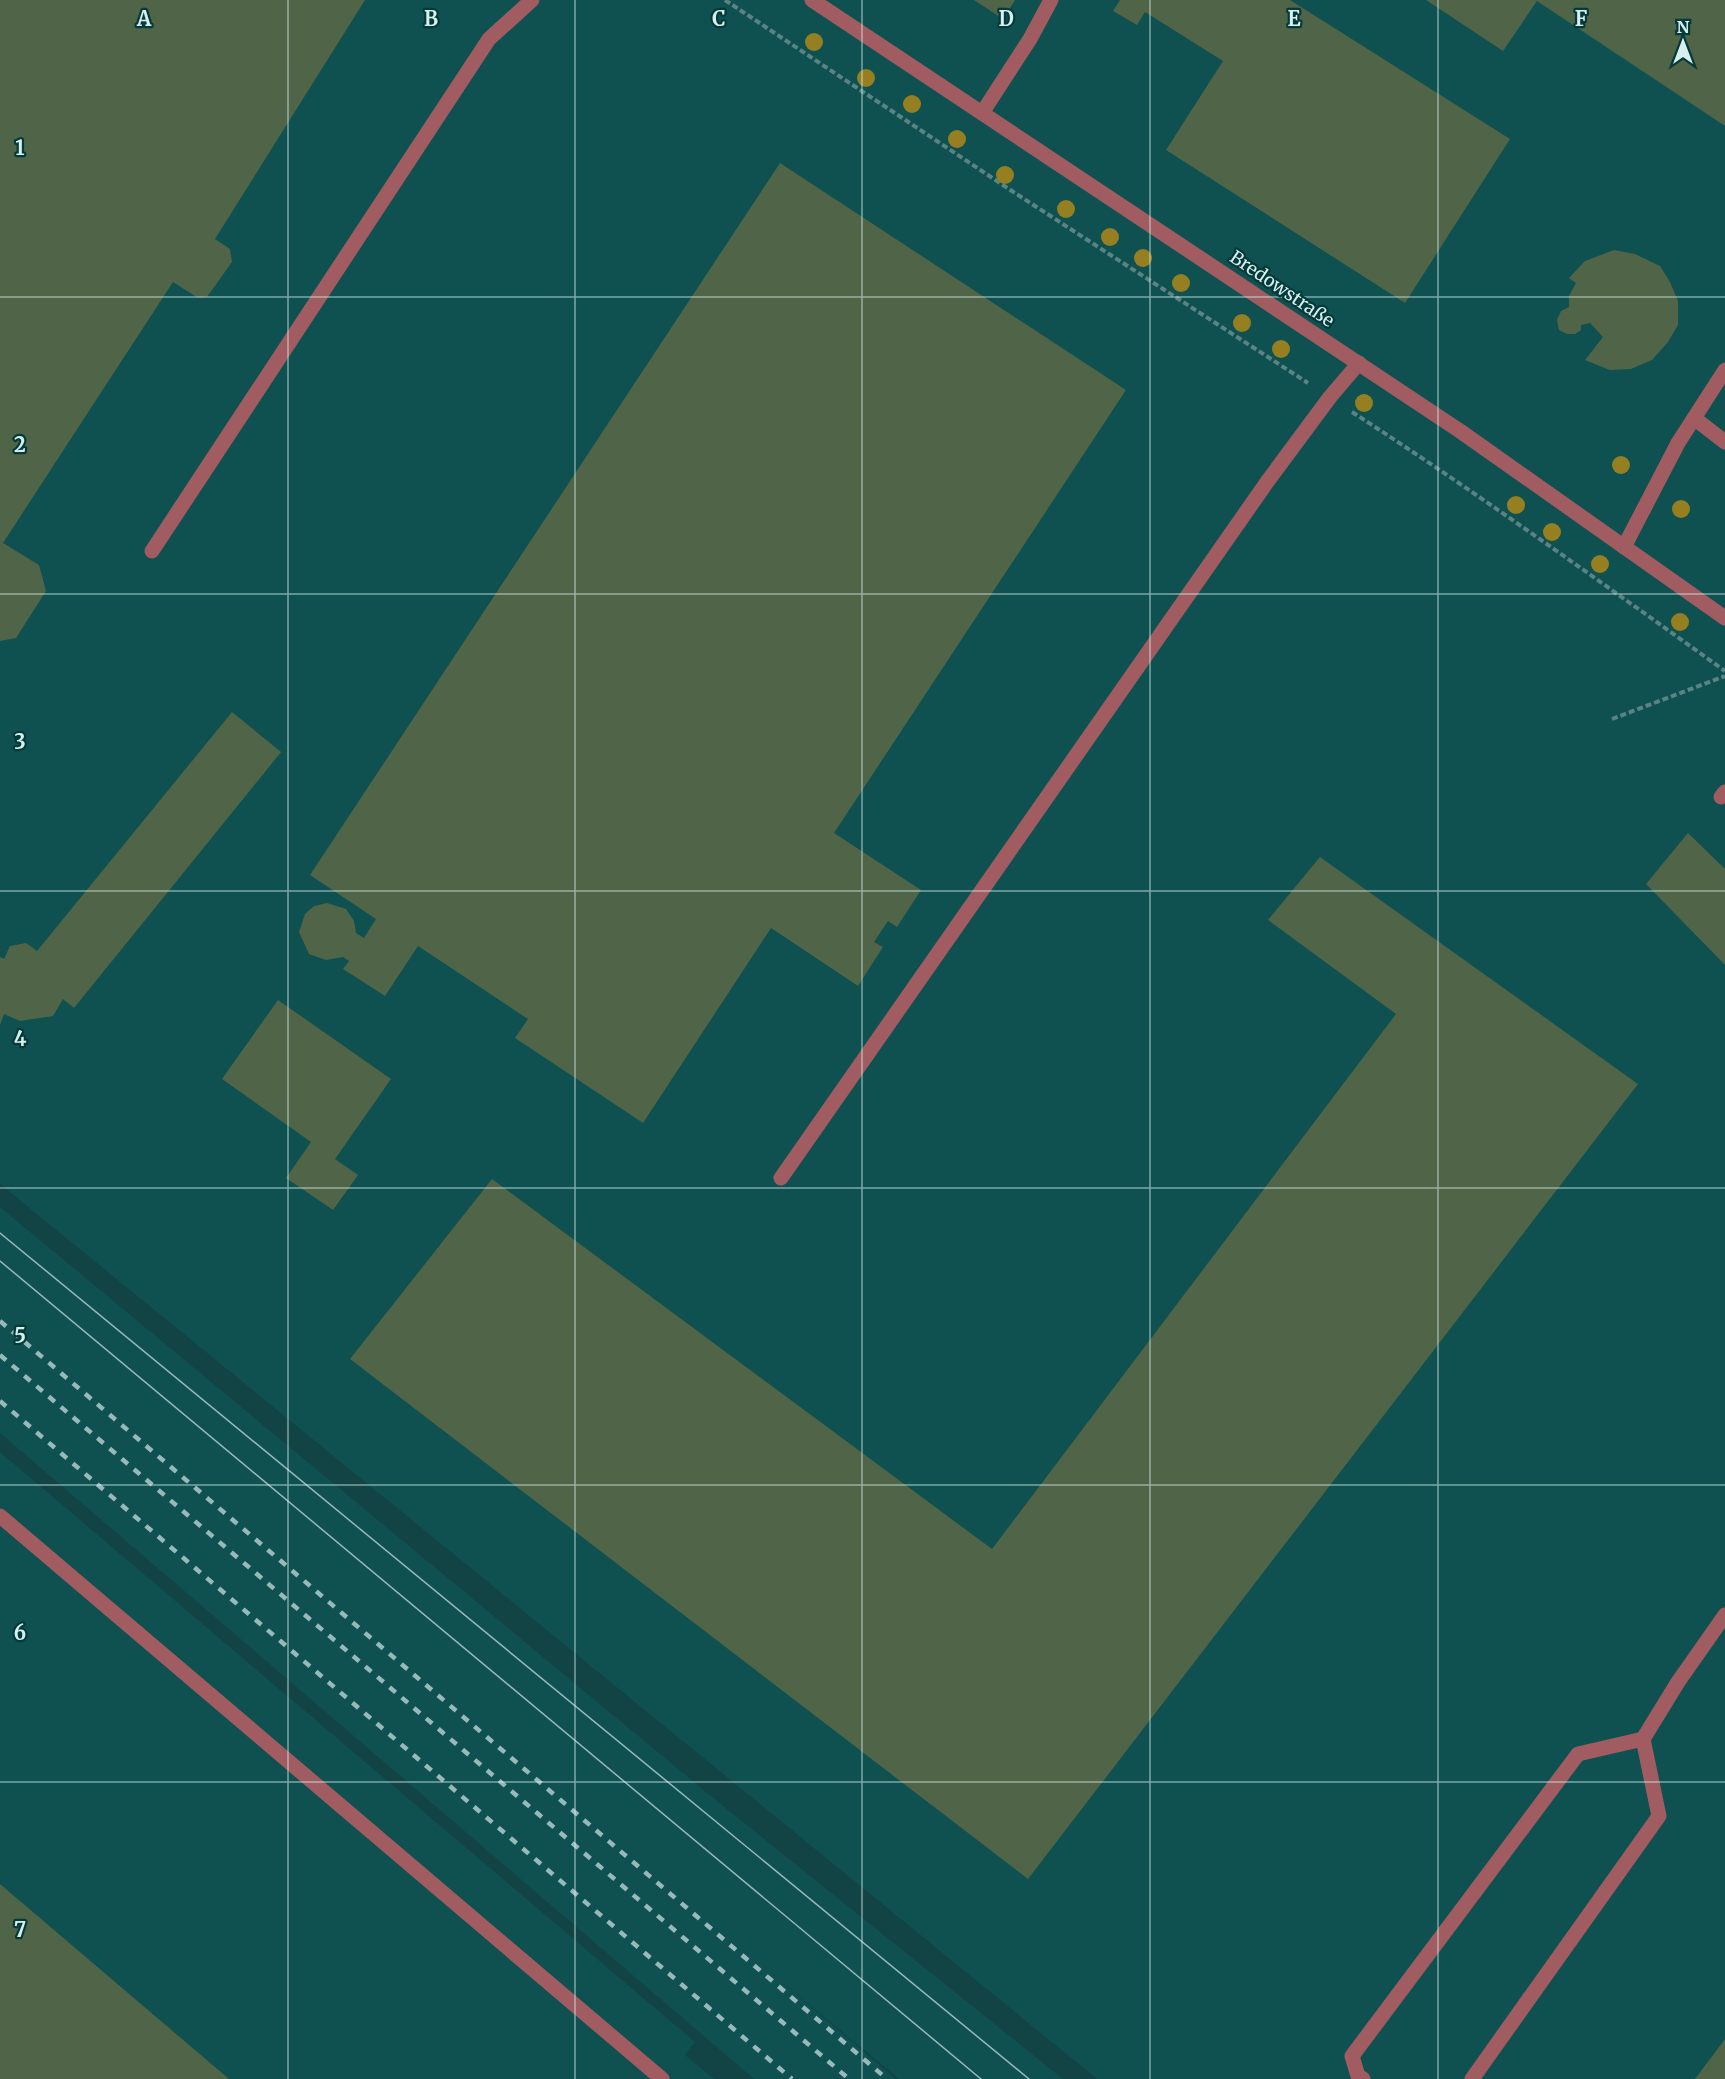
<svg xmlns="http://www.w3.org/2000/svg" width="1725" height="2079" font-family="Merriweather,serif">
	<style>
		.built { fill: #0f5051 }
		.building { fill: #506447 }
		.lines { fill: none; stroke-linecap: round; stroke-linejoin: round }
		.path { stroke: #5a8383; stroke-width: 4; stroke-dasharray: 6 3; stroke-linecap: butt }
		.service { stroke: #a05c60; stroke-width: 15 }
		.tertiary { stroke: #a05c60; stroke-width: 15 }
		.tram { stroke: #98b9b9; stroke-width: 1.5 }
		.rail { stroke: #98b9b9; stroke-width: 4.5; stroke-dasharray: 8 8; stroke-linecap: butt }
		.tree { fill: #957f21 }
		.grid { fill: none; stroke: #d7f0ef; stroke-width: 1.5; stroke-opacity: 0.55 }
		.labels { text-anchor: middle; stroke-width: 4.5; stroke-linejoin: round; paint-order: stroke }
		.street-label { font-size: 18px; fill: #d7f0ef; stroke: #053a3a }
		.grid-label { font-size: 20px; text-anchor: middle; font-weight: bold; fill: #d7f0ef; stroke: #053a3a; stroke-width: 4.5; stroke-linejoin: round; paint-order: stroke }
	</style>
	<rect width="100%" height="100%" fill="#134445"/>
	<g class="built">
		<path d="M0,0H1725V2079H1097L0,1184Z"/>
		<path d="M0,1207L712,1797L1063,2079H899L771,1973L896,2079H754L0,1433Z"/>
		<path d="M0,1452L695,2042L685,2055L714,2079H0Z"/>
	</g>
	<g class="building">
		<path d="M0,0H365L215,239L230,249L232,262L207,297L198,298L173,282L3,543L39,565L46,591L16,638L0,641Z"/>
		<path d="M974,0H1015L1003,19Z"/>
		<path d="M1120,0H1290L1510,139L1405,303L1166,150L1223,61L1145,12L1137,25L1113,11Z"/>
		<path d="M1426,0H1725V126L1537,1L1503,51Z"/>
		<path d="M780,163L1126,390L834,833L921,890L897,927L888,921L874,942L883,947L858,986L771,928L643,1123L515,1038L528,1019L418,946L385,996L343,969L349,961L343,957L326,960L309,954L299,932L305,914L314,906L327,903L346,909L354,921L356,933L364,938L376,919L310,875Z"/>
		<path d="M1614,250L1635,254L1660,266L1670,282L1678,301V325L1668,342L1652,360L1631,369L1610,370L1585,360L1603,337L1590,323L1581,325V330L1575,334H1567L1559,330L1557,320L1561,311L1569,307V296L1576,283L1569,278L1585,261Z"/>
		<path d="M232,712L281,752L74,1008L63,999L53,1016L20,1021L4,1014L0,1025V957L4,959L10,946L26,943L37,951Z"/>
		<path d="M1688,833L1725,869V965L1646,884Z"/>
		<path d="M1320,857L1638,1084L1028,1879L350,1359L492,1179L992,1549L1396,1014L1268,920Z"/>
		<path d="M278,1000L391,1079L335,1159L358,1175L333,1210L286,1178L311,1142L222,1079Z"/>
		<path d="M0,1884L229,2079H0Z"/>
		<path d="M1725,2039V2079H1695Z"/>
	</g>
	<g class="lines">
		<g class="path">
			<path d="M725,0L1015,193L1308,383"/>
			<path d="M1352,412C1479,494 1602,583 1725,671"/>
			<path d="M1612,719L1725,676"/>
		</g>
		<g class="service">
			<path d="M982,113L1030,39L1051,0"/>
			<path d="M1694,418L1725,442"/>
			<path d="M1624,547L1678,443L1725,370"/>
			<path d="M152,551L489,39L532,0"/>
			<path d="M1721,797L1725,792"/>
			<path d="M781,1178L1267,482L1330,397L1359,363"/>
			<path d="M0,1516L662,2079"/>
			<path d="M1363,2079L1358,2076L1352,2056L1578,1754L1643,1739"/>
			<path d="M1472,2079L1659,1816L1643,1739L1678,1682L1725,1615"/>
		</g>
		<path class="tertiary" d="M812,0L1460,431L1725,618"/>
		<g class="tram">
			<path d="M0,1233L1029,2079"/>
			<path d="M0,1261L981,2079"/>
		</g>
		<g class="rail">
			<path d="M0,1321L887,2079"/>
			<path d="M0,1355L849,2079"/>
			<path d="M0,1401L792,2079"/>
		</g>
	</g>
	<g class="tree">
		<circle cx="814" cy="42" r="9"/>
		<circle cx="866" cy="78" r="9"/>
		<circle cx="912" cy="104" r="9"/>
		<circle cx="957" cy="139" r="9"/>
		<circle cx="1005" cy="175" r="9"/>
		<circle cx="1066" cy="209" r="9"/>
		<circle cx="1110" cy="237" r="9"/>
		<circle cx="1143" cy="258" r="9"/>
		<circle cx="1181" cy="283" r="9"/>
		<circle cx="1242" cy="323" r="9"/>
		<circle cx="1281" cy="349" r="9"/>
		<circle cx="1364" cy="403" r="9"/>
		<circle cx="1621" cy="465" r="9"/>
		<circle cx="1516" cy="505" r="9"/>
		<circle cx="1681" cy="509" r="9"/>
		<circle cx="1552" cy="532" r="9"/>
		<circle cx="1600" cy="564" r="9"/>
		<circle cx="1680" cy="622" r="9"/>
	</g>
	<path class="grid" d="M288,0V2079M575,0V2079M862,0V2079M1150,0V2079M1438,0V2079M0,297H1725M0,594H1725M0,891H1725M0,1188H1725M0,1485H1725M0,1782H1725"/>
	<g class="labels">
		<g class="street-label">
			<text transform="translate(1282 289) rotate(34)" y="6">Bredowstraße</text>
		</g>
	</g>
	<g class="grid-label">
		<text x="144" y="26">A</text>
		<text x="431" y="26">B</text>
		<text x="719" y="26">C</text>
		<text x="1006" y="26">D</text>
		<text x="1294" y="26">E</text>
		<text x="1581" y="26">F</text>
		<text x="20" y="155">1</text>
		<text x="20" y="452">2</text>
		<text x="20" y="749">3</text>
		<text x="20" y="1046">4</text>
		<text x="20" y="1343">5</text>
		<text x="20" y="1640">6</text>
		<text x="20" y="1937">7</text>
	</g>
	<g transform="translate(1683 42)" stroke="#053a3a" stroke-width="4.5" paint-order="stroke">
	<path d="M0-4.5L10 22L0 15L-10 22Z" fill="#d7f0ef"/>
	<text y="-9" font-size="16" font-weight="bold" text-anchor="middle" fill="#d7f0ef">N</text>
	</g>
</svg>
